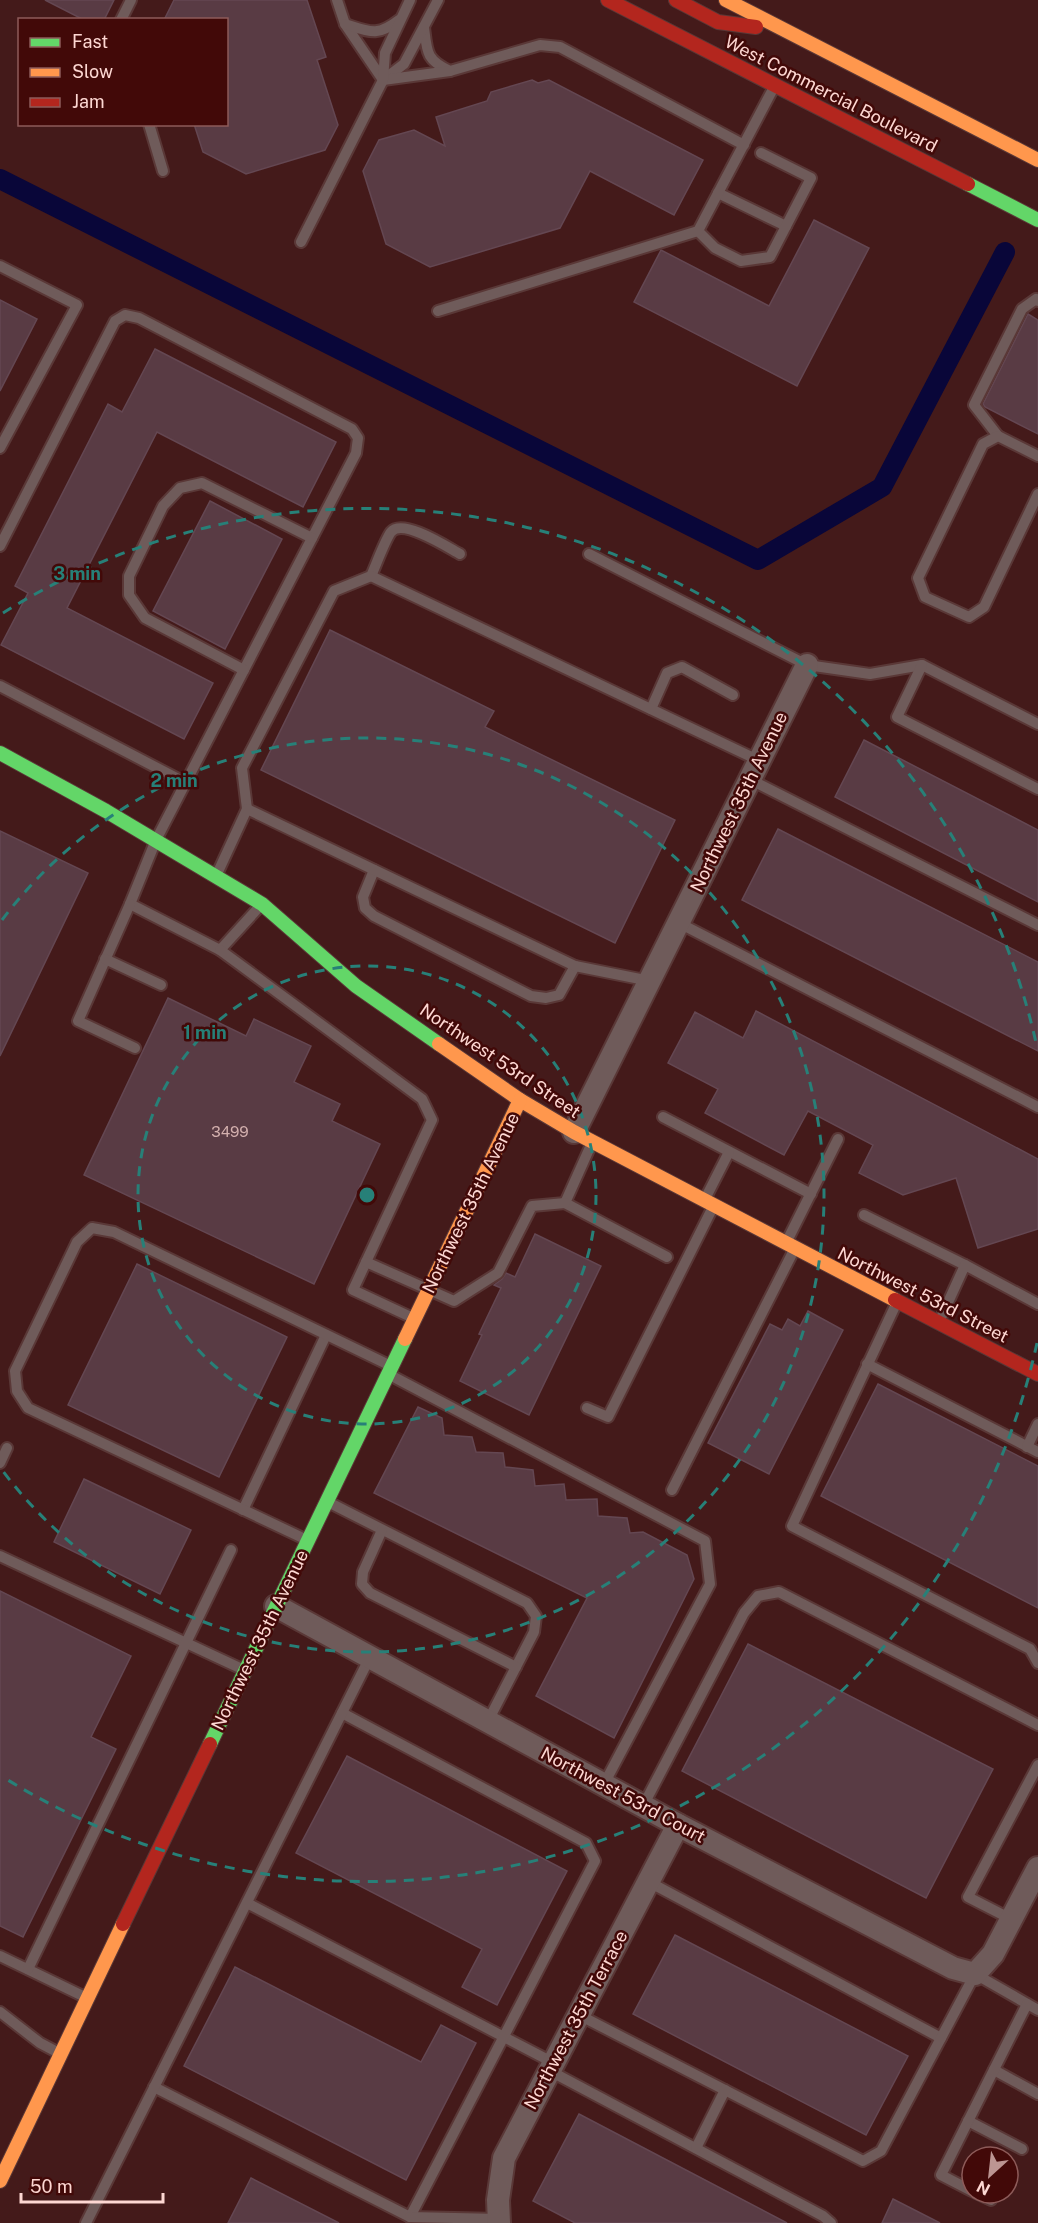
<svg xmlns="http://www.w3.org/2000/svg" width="1038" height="2223" font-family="'Public Sans',sans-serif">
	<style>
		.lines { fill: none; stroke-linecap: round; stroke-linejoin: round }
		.canal { stroke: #090639; stroke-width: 20 }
		.building { fill: #593b44; stroke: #644752; stroke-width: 1.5 }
		.lane-casing { stroke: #5a3837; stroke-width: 14 }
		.street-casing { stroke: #5a3837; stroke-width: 26 }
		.fast-casing { stroke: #5a3837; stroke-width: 16 }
		.slow-casing { stroke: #5a3837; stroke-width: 16 }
		.jam-casing { stroke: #5a3837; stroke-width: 16 }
		.lane { stroke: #6f5b5a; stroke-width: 10 }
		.street { stroke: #6f5b5a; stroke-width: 22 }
		.fast { stroke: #63d668; stroke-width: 14 }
		.slow { stroke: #ff974d; stroke-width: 14 }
		.jam { stroke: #b3261e; stroke-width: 14 }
		.ring { fill: none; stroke: #278078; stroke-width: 3; stroke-dasharray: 10 8 }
		.labels { text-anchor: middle; stroke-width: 5; stroke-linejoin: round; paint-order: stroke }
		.number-label { font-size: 15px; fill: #d4b0ae }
		.street-label { font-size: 18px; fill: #fdd7d2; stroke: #420908 }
		.centre { fill: #278078; stroke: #420908; stroke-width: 3 }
		.ring-label { font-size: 18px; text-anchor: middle; font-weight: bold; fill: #278078; stroke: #420908; stroke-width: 5; stroke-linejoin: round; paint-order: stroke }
	</style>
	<rect width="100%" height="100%" fill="#441a1a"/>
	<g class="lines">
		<path class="canal" d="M0,179L758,560L882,487L1005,252"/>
	</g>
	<g class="building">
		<path d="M45,0H114L104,20H84Z"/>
		<path d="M174,0H307L326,57L317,60L338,125L325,150L246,174L203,152L194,124H226V20H164Z"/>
		<path d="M532,80L538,83L549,80L703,160L674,215L590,171L560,228L430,267L386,244L363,171L379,140L414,130L445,146L436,117L487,101L491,92Z"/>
		<path d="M814,220L869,248L797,386L634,302L661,250L769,306Z"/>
		<path d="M0,300L37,319L0,391Z"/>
		<path d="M1028,314L1038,320V434L985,407L983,404Z"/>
		<path d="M155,349L336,442L303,507L157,432L67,608L213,683L184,739L1,645L28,593L15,586L108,404L122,412Z"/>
		<path d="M210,501L282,539L225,649L153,611Z"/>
		<path d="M330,630L494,711L485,727L675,820L615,943L261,770Z"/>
		<path d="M864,740L1038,830V902L835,797Z"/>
		<path d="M778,829L1038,962V1051L742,900Z"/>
		<path d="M0,831L88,873L0,1056Z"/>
		<path d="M168,998L246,1036L254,1019L311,1046L294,1082L340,1104L332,1121L380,1144L314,1284L84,1175Z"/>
		<path d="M756,1011L1038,1159V1229L978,1248L956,1178L903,1195L859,1173L873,1145L808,1111L784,1155L705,1113L718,1089L668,1063L695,1012L743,1038Z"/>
		<path d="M535,1234L601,1266L529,1415L460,1381L482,1335L479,1334L501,1288L494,1285L502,1279L506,1273L515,1277Z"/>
		<path d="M137,1264L287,1337L219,1477L68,1405Z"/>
		<path d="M808,1311L843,1330L769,1474L708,1443L770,1324L782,1330L788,1319L800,1326Z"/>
		<path d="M878,1384L1038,1466V1608L821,1496Z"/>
		<path d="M418,1407L442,1418L444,1435L472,1437L476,1452L503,1453L505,1467L533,1470L535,1486L564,1484L566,1500L597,1499L598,1516L627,1518L630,1533L643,1532L687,1555L694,1579L614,1738L536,1696L587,1598L374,1493Z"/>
		<path d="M84,1479L191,1530L160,1594L54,1542Z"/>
		<path d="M0,1591L131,1656L91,1737L116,1749L23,1937L0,1926Z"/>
		<path d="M748,1644L993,1769L926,1898L682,1771Z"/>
		<path d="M347,1756L567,1871L497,2005L462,1987L482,1949L296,1853Z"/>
		<path d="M675,1935L908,2056L866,2135L633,2014Z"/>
		<path d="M235,1967L421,2062L441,2025L476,2043L406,2180L184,2066Z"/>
		<path d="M579,2114L787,2223H575L533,2201Z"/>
		<path d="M251,2178L339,2223H228Z"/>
		<path d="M893,2199L940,2223H882Z"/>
	</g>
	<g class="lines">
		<defs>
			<g id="lane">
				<path d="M337,0L345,24L383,80"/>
				<path d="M121,20L131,0"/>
				<path d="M345,24C370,32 377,37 399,20"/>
				<path d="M424,27C427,52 426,60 450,71L540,45L560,47L744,145"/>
				<path d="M383,80L404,64L438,0"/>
				<path d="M383,80L450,71"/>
				<path d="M149,124L163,171"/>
				<path d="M718,193L786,226"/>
				<path d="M698,231L715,248L741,261L770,257L811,178L761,153"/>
				<path d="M301,242L383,80L385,53L410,0"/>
				<path d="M0,266L77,305L0,448"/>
				<path d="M438,311L698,231L773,89"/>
				<path d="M998,436L974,405L1022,309L1036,299L1038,301"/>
				<path d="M1038,456L998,436L983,444L918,578L925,597L969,617L984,607L1038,494"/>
				<path d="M0,546L115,321L125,315L139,318L352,429L358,438L356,453L156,840L130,904L220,950L261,905"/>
				<path d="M589,554L807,665L870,674L922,665L1038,724"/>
				<path d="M371,576C376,565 385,540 391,532C403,518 447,547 460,554"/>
				<path d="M922,665L897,717L1038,789"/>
				<path d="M244,670L145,618L129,595V576L163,506L180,488L202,483L312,538"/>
				<path d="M0,686L186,783"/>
				<path d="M651,709L667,673L682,667L733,695"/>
				<path d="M751,780L1038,925"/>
				<path d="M247,809L242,768L334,591L371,576L760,761"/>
				<path d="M374,870L363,897L365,908L374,916L531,996L546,998L559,995L575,966"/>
				<path d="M217,874L247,809L575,966L650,981"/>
				<path d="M130,904L78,1021L135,1048"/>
				<path d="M679,923L1038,1107"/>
				<path d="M220,950L422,1099L432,1120L353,1290L413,1318"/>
				<path d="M105,959L161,985"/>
				<path d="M663,1117L811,1194"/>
				<path d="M591,1145L565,1203L667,1257"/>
				<path d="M705,1199L729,1152"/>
				<path d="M864,1215L965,1265"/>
				<path d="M787,1241L838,1139"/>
				<path d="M366,1262L454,1301L498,1273L532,1206L565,1203"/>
				<path d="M897,1302L792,1526L1030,1649L1038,1663"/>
				<path d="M940,1320L965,1265L1038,1304"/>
				<path d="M867,1364L1038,1452"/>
				<path d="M390,1375L705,1541L710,1584L604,1784"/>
				<path d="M587,1408L608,1417L712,1209"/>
				<path d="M1027,1447L1038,1424"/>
				<path d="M0,1463L7,1448"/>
				<path d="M672,1490L793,1252"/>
				<path d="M330,1503L527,1603L536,1616L534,1632L488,1721"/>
				<path d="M243,1510L326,1335"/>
				<path d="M382,1530L363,1572L362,1584L370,1593L516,1667"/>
				<path d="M305,1539L28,1408L17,1391L15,1371L77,1242L92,1228L114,1232L391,1366"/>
				<path d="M0,1556L242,1669"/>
				<path d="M643,1806L744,1613L758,1596L779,1592L1038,1725"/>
				<path d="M649,1882L941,2038"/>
				<path d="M247,1903L554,2063"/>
				<path d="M1011,1919L968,1897L1038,1765"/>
				<path d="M0,1956L85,1997"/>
				<path d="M28,1969L231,1550"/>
				<path d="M0,2012L40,2043L59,2053"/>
				<path d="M579,2015L863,2161L881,2151L975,1974L1038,2010"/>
				<path d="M994,2070L1038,2094"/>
				<path d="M550,2071L823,2216L831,2223"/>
				<path d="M154,2087L410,2217L595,1861L586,1843L342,1713"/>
				<path d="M968,2121L1022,2149"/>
				<path d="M696,2148L725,2090"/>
				<path d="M972,2191L941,2175L1027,2004"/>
				<path d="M976,2193L991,2200"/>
				<path d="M410,2217L499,2219"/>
				<path d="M86,2223L370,1657"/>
			</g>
			<g id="street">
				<path d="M574,1132L807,665"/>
				<path d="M276,1606L678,1825L953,1968L975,1974L993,1954L1038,1868"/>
				<path d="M499,2223L498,2200L504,2158L678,1825"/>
			</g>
			<g id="fast">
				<path d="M968,184L1038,220"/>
				<path d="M0,753L106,811L262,904L356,986L439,1044"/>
				<path d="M210,1744L405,1339"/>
			</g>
			<g id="slow">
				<path d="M726,0L1038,160"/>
				<path d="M439,1044L520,1100L574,1132L895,1300"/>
				<path d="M405,1339L520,1100"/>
				<path d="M0,2181L123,1924"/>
			</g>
			<g id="jam">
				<path d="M608,0L968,184"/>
				<path d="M676,0L718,22L756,27"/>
				<path d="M895,1300L1038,1374"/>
				<path d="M123,1924L210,1744"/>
			</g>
		</defs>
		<use href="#lane" class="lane-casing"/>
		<use href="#street" class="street-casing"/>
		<use href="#fast" class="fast-casing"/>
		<use href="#slow" class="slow-casing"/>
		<use href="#jam" class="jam-casing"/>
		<use href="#lane" class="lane"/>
		<use href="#street" class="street"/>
		<use href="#fast" class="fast"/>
		<use href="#slow" class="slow"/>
		<use href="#jam" class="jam"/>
	</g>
	<g class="ring">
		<circle cx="367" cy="1195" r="229"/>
		<path d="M2 920A457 457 0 1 1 2 1470"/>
		<path d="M1037 1343A686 686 0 0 1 3 1777M3 613A686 686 0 0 1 1037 1047"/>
	</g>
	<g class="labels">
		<g class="number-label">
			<text x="230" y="1137">3499</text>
		</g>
		<g class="street-label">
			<text transform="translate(831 94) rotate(27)" y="6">West Commercial Boulevard</text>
			<text transform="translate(739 802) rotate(-64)" y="6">Northwest 35th Avenue</text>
			<text transform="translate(500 1061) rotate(34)" y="6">Northwest 53rd Street</text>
			<text transform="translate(471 1203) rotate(-64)" y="6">Northwest 35th Avenue</text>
			<text transform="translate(923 1295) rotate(27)" y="6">Northwest 53rd Street</text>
			<text transform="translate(260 1640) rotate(-64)" y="6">Northwest 35th Avenue</text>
			<text transform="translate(623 1795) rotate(28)" y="6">Northwest 53rd Court</text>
			<text transform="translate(576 2020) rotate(-62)" y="6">Northwest 35th Terrace</text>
		</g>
	</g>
	<circle cx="367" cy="1195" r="9" class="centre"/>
	<g class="ring-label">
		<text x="77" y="580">3 min</text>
		<text x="174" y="787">2 min</text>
		<text x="205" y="1039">1 min</text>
	</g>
	<rect x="18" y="18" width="210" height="108" fill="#420908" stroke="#8d5b59" stroke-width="1.5"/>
	<rect x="30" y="38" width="30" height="9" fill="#63d668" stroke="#8d5b59" stroke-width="1.5"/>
	<text x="72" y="48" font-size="18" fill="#fdd7d2">Fast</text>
	<rect x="30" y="68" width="30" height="9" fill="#ff974d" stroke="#8d5b59" stroke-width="1.5"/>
	<text x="72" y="78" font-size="18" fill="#fdd7d2">Slow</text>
	<rect x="30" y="98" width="30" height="9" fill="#b3261e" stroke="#8d5b59" stroke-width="1.5"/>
	<text x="72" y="108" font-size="18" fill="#fdd7d2">Jam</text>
	<g transform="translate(990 2175) rotate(207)"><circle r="28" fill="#420908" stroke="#8d5b59" stroke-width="1.5"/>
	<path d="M0-4.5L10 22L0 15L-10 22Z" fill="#bc9592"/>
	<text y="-9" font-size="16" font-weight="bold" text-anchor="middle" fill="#fdd7d2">N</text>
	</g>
	<path d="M21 2193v9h142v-9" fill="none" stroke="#fdd7d2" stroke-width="3"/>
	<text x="30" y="2193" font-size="18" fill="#fdd7d2" stroke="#420908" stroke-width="4.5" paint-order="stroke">50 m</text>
</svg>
